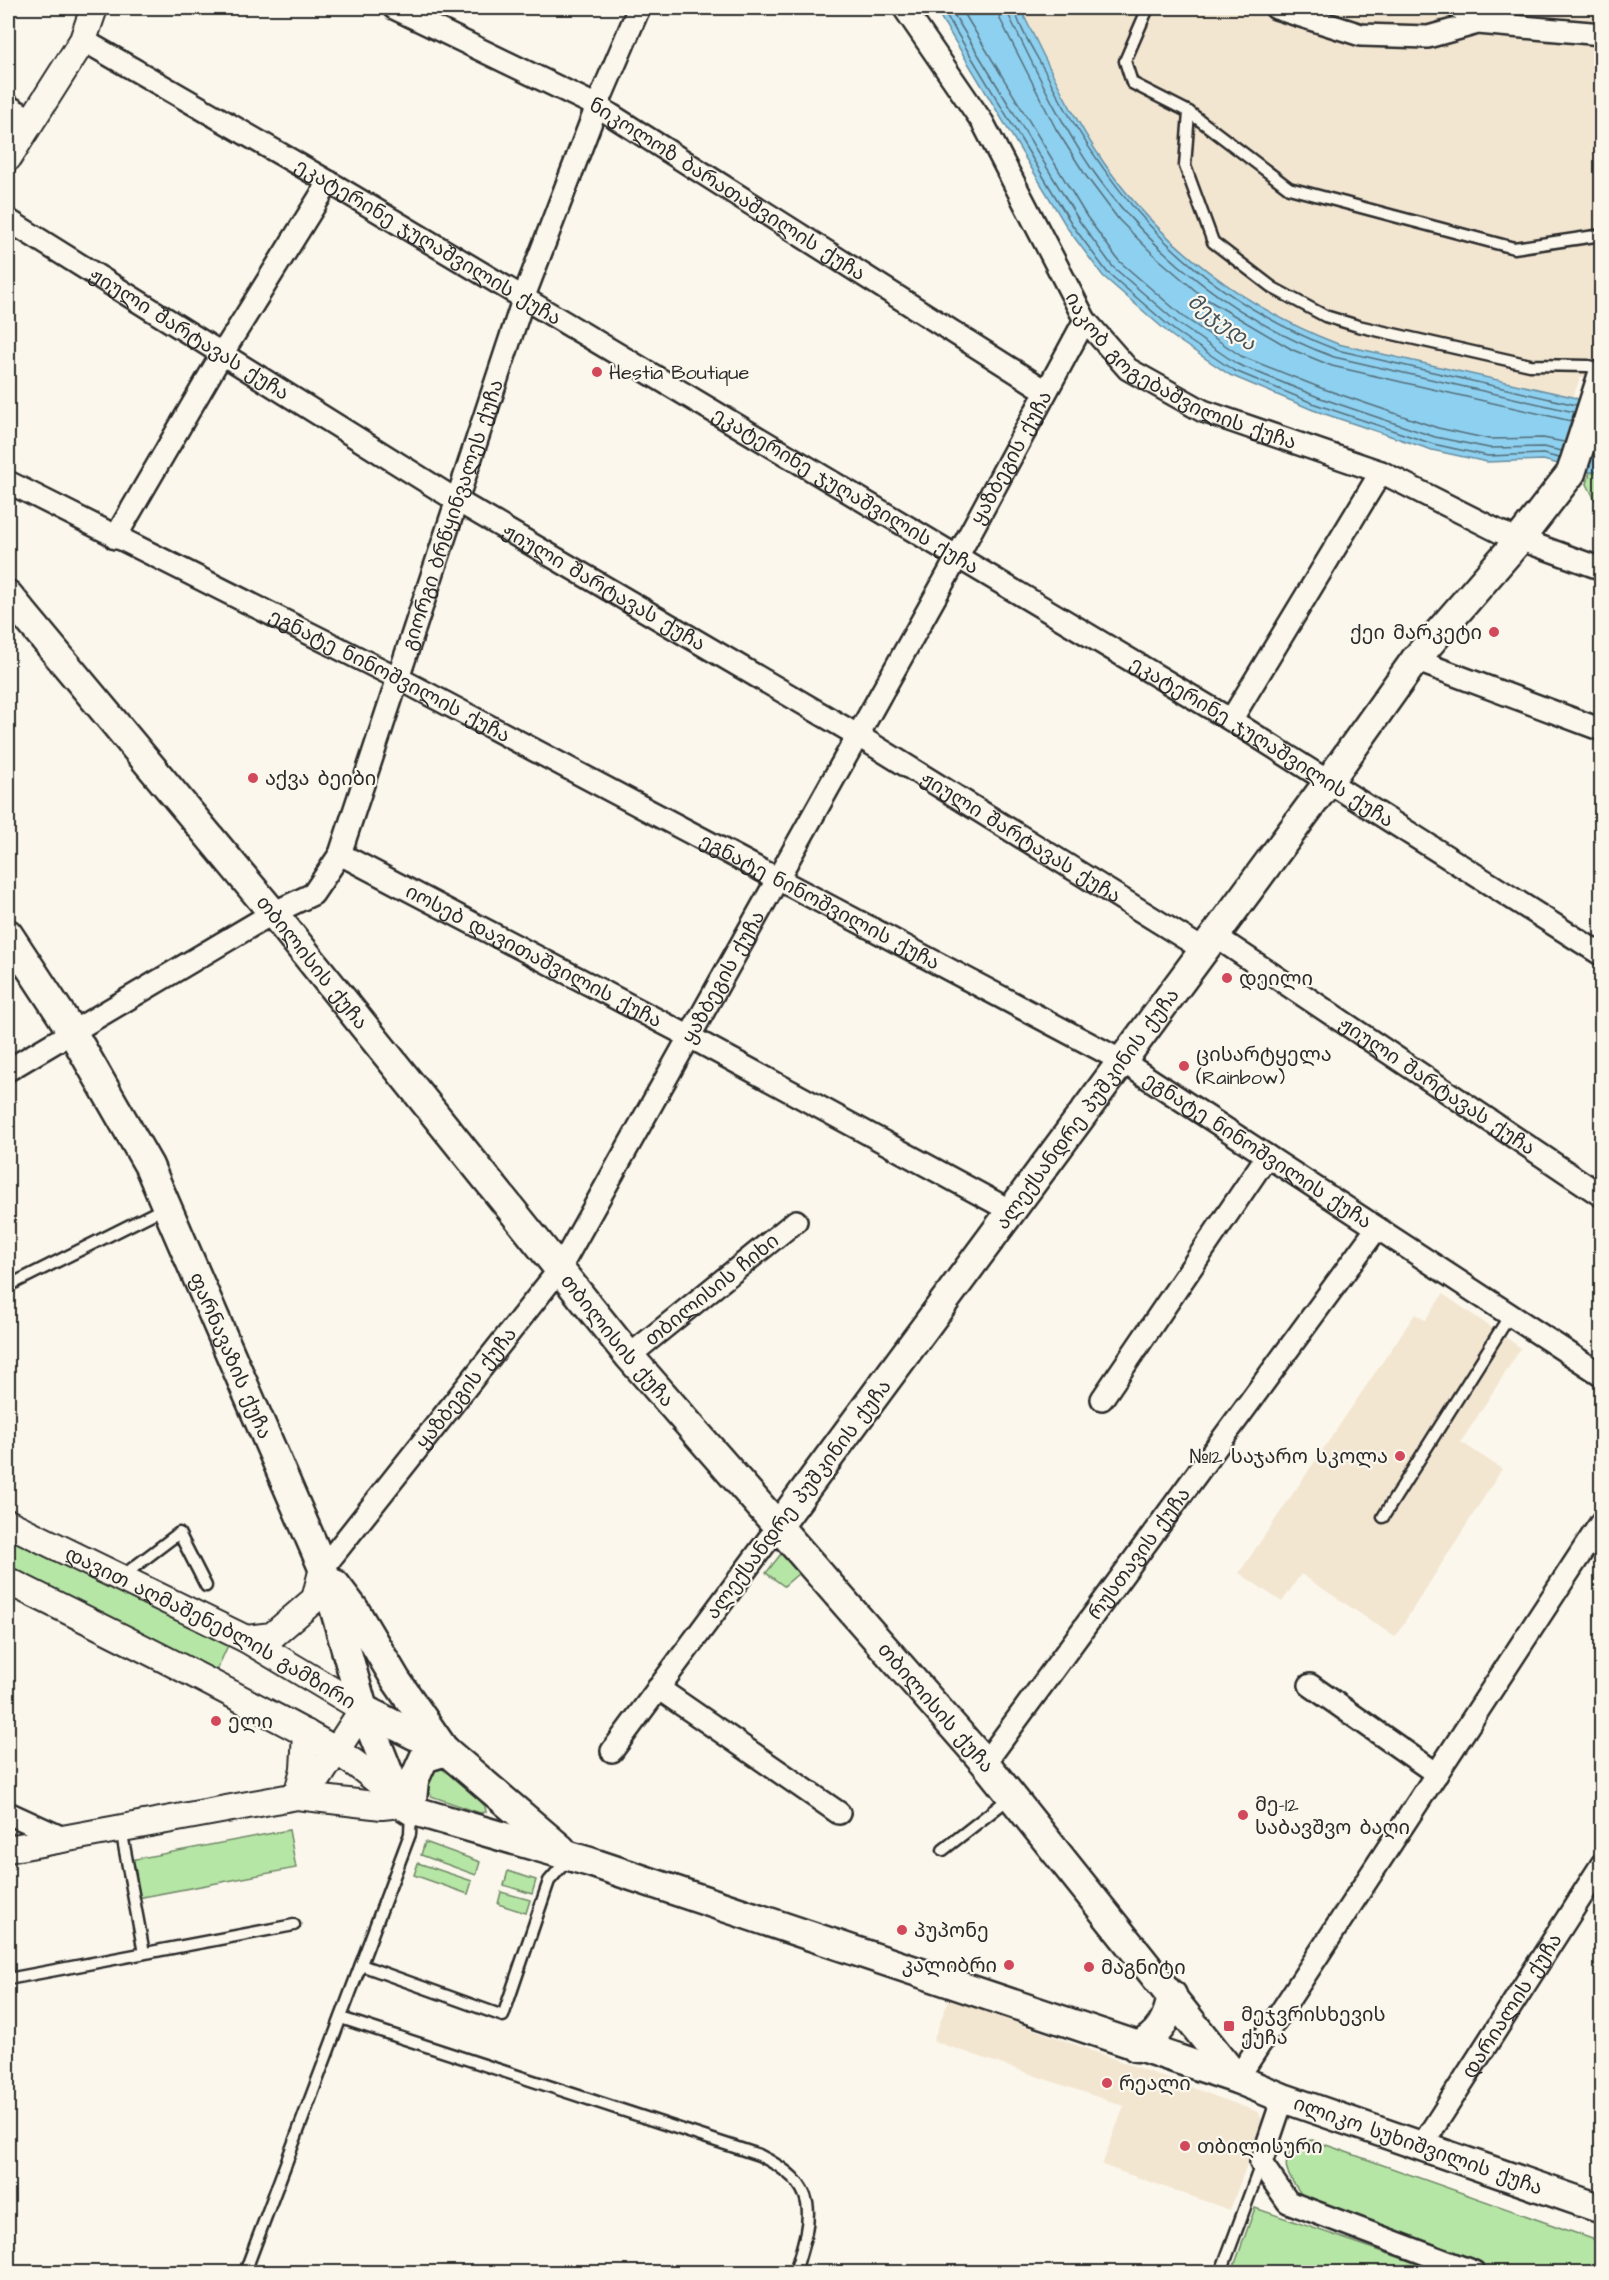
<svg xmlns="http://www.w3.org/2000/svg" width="1609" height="2280" font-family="'Architects Daughter','Noto Sans Georgian',sans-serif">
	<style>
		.built { fill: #f3e6d1 }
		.green { fill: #b6e6a5; stroke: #708868; stroke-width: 1.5 }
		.water { fill: #8ed0ef; stroke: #668ea1; stroke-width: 1.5 }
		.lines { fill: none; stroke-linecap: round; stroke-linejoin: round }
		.shore { stroke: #536d79; stroke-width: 1.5 }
		.service-casing { stroke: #2b2b2b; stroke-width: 15 }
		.minor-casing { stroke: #2b2b2b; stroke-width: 26 }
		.tertiary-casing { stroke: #2b2b2b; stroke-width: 30 }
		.secondary-casing { stroke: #2b2b2b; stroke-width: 33 }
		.service { stroke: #fbf7ec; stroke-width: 10 }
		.minor { stroke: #fbf7ec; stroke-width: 21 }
		.tertiary { stroke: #fbf7ec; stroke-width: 26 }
		.secondary { stroke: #fbf7ec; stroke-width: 28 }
		.poi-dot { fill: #d1495b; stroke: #fbf7ec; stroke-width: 2 }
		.labels { text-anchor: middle; stroke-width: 4.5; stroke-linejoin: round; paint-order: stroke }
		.street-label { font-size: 20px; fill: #2b2b2b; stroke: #fbf7ec }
		.poi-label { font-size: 20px; fill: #2b2b2b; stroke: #fbf7ec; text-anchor: start }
		.water-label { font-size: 21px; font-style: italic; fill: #44545c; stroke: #fbf7ec }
	</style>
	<rect width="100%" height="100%" fill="#fbf7ec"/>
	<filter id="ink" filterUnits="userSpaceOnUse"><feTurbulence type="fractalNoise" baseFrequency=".0167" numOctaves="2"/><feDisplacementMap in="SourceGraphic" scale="12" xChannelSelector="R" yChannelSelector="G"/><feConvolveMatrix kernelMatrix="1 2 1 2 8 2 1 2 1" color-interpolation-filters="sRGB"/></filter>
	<g filter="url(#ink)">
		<g class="built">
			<path d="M1020,8H1601L1602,333L1593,376L1580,378L1573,397L1338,344L1304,331L1215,279L1171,240L1135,204L1104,163L1076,118Z"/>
			<path d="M1443,1294L1521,1348L1461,1442L1502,1469L1395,1637L1301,1574L1282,1602L1239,1573L1415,1314L1425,1320Z"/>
			<path d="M949,1998L1258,2112L1263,2122L1230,2210L1102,2165L1124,2106L933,2041Z"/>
		</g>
		<g class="green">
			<path d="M1601,471H1602L1601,512L1587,484L1590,472Z"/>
			<path d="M8,1534L229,1643L215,1674L8,1572Z"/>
			<path d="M781,1554L799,1573L784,1586L766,1573Z"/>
			<path d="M442,1769L449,1771L485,1806L486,1812L480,1813L431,1796L426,1783L433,1771Z"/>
			<path d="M289,1830L296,1868L137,1898L130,1860Z"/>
			<path d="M425,1842L480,1862L476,1875L421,1855Z"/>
			<path d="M418,1863L472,1881L468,1894L414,1875Z"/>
			<path d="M508,1871L536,1880L532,1894L504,1885Z"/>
			<path d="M501,1892L530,1900L526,1913L498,1904Z"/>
			<path d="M1312,2140L1601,2242V2272H1495L1305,2199C1290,2178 1277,2168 1295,2143Z"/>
			<path d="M1255,2208L1424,2266L1422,2272H1232Z"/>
		</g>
		<path class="water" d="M935,8H1020C1046,60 1071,115 1104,163C1162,246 1245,308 1338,344L1573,397L1601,410V471L1590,472L1543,460L1487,462L1432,450L1313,410L1230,375L1172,336L1103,276L1068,229Z"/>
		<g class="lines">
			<g class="shore">
				<path d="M942,8L1073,226L1107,272L1175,331L1233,370L1315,404L1433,444L1488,456L1543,454L1559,458"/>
				<path d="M950,8L1080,222L1113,267L1180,325L1237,364L1318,397L1435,437L1489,448L1543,447L1562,451"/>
				<path d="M961,8L1087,217L1119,261L1185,318L1241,356L1321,388L1438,428L1489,439L1543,438L1564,442"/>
				<path d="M998,8L1000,19L1056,129L1086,176L1119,220L1155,256L1203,297L1293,350L1332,366L1571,421"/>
				<path d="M1007,8L1009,16C1035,68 1060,123 1093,171C1153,256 1238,321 1334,357L1574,412"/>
				<path d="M1015,8C1017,26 1039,59 1048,77C1115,206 1199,297 1337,350L1576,405"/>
			</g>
			<defs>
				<g id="service">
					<path d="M1148,8L1125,61L1132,83L1189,112"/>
					<path d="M1447,8L1475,22"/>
					<path d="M1602,235L1514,248L1289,188L1189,112L1185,166L1213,242L1273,288L1325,316L1358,326L1530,365L1588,366L1602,369"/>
					<path d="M8,1286L166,1207"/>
					<path d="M1383,1517L1510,1315"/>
					<path d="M121,1577L179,1533L206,1586"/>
					<path d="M121,1829L144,1953"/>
					<path d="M943,1850L1012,1796"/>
					<path d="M361,1965L503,2016L549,1881L570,1857"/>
					<path d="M8,1979L294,1925"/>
					<path d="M341,2018L759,2155C821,2186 813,2213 795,2272"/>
					<path d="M245,2272L410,1834L411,1811"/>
					<path d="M1221,2272L1261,2164"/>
				</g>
				<g id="minor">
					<path id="s1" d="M394,8L597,106L1046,391"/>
					<path id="s2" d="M904,8L983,123L1085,320L1128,369L1203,411L1381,472L1500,532L1602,569"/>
					<path d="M1276,8L1361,35L1428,37L1478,23L1602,34"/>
					<path id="s3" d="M83,40L329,182L1231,720L1602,955"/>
					<path d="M8,106L30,119"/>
					<path id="s4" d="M8,220L456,500L857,735L1204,950"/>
					<path id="s5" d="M8,482L398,678L1122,1061L1602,1375"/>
					<path d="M115,538L222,354L329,182"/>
					<path d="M1415,660L1602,730"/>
					<path d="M1231,720L1381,472"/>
					<path id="s6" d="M340,854L690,1037L1011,1211"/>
					<path id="s7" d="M1215,936L1602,1196"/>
					<path id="s8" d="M8,1070L273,913L313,894L340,854L526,291L597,106L639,8"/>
					<path id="s9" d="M629,1356L796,1221"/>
					<path d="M1102,1399L1267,1156"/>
					<path id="s10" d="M323,1568L559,1270L948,574L1085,320"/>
					<path d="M1310,1685L1437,1774"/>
					<path d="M658,1688L839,1813"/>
					<path d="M612,1751L779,1525"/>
					<path id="s11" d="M985,1763L1377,1228"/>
					<path d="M8,1813L65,1839"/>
					<path d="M1237,2079L1602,1521"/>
					<path d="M1283,2098L1261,2163L1288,2202L1474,2272"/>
					<path id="s12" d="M1421,2147L1602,1864"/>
				</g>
				<g id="tertiary">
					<path d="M8,158L83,40L94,8"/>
					<path id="s13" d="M8,1523L246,1639L363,1709L319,1777L297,1796"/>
					<path d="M8,1581C91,1622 175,1663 256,1707C308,1734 360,1759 400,1803"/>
					<path d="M246,1639L272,1636L315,1599L323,1568"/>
					<path d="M297,1796L304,1769L306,1733"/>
					<path d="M8,1849L297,1796L382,1806L401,1804"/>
				</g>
				<g id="secondary">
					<path id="s14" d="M8,595L273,913L629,1356L985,1763L1237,2079"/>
					<path id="s15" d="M8,934L71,1030L149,1166L323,1568L363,1709L401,1804L411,1810L590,1862L1237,2079L1283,2098L1602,2209"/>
					<path id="s16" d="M779,1525L1329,781L1415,660L1519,540L1571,473L1602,377"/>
					<path d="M335,1584L354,1609L396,1680L443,1748"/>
					<path d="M363,1709L446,1751L561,1849"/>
					<path d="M411,1810L414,1780L424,1758L446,1751"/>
					<path d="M1136,2047C1159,2036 1168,2020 1172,1995"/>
				</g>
			</defs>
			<use href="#service" class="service-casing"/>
			<use href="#minor" class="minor-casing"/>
			<use href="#tertiary" class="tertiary-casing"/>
			<use href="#secondary" class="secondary-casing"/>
			<use href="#service" class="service"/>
			<use href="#minor" class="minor"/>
			<use href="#tertiary" class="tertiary"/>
			<use href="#secondary" class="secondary"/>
		</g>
	</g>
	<g class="poi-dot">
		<circle cx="597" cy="372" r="6"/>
		<circle cx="1494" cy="632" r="6"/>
		<circle cx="253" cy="778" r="6"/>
		<circle cx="1227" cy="978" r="6"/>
		<circle cx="1184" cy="1066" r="6"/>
		<circle cx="1400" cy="1456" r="6"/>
		<circle cx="216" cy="1721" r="6"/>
		<circle cx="1243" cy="1815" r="6"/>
		<circle cx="902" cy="1930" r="6"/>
		<circle cx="1009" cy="1965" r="6"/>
		<circle cx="1089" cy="1967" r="6"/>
		<rect x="1223" y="2020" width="12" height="12" rx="3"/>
		<circle cx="1107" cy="2083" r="6"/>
		<circle cx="1185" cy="2146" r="6"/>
	</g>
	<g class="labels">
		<g class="street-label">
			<text dy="7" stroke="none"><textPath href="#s1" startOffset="380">ნიკოლოზ ბარათაშვილის ქუჩა</textPath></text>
			<text dy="7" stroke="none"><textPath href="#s3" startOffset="400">ეკატერინე ჯუღაშვილის ქუჩა</textPath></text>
			<text dy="7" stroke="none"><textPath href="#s4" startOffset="214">ჟიული შარტავას ქუჩა</textPath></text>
			<text dy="7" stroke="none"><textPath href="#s2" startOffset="471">იაკობ გოგებაშვილის ქუჩა</textPath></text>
			<text dy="7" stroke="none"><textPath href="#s10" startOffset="1310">ყაზბეგის ქუჩა</textPath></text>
			<text dy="7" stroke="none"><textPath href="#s3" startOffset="886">ეკატერინე ჯუღაშვილის ქუჩა</textPath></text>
			<text dy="7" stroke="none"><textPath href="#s8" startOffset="758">გიორგი ბრწყინვალეს ქუჩა</textPath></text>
			<text dy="7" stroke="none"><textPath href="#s4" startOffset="700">ჟიული შარტავას ქუჩა</textPath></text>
			<text dy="7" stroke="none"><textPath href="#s5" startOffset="428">ეგნატე ნინოშვილის ქუჩა</textPath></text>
			<text dy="7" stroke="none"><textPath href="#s3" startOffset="1372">ეკატერინე ჯუღაშვილის ქუჩა</textPath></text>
			<text dy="7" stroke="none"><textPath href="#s4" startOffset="1186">ჟიული შარტავას ქუჩა</textPath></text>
			<text dy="7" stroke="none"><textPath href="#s5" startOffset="914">ეგნატე ნინოშვილის ქუჩა</textPath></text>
			<text dy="7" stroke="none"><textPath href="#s6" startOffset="219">იოსებ დავითაშვილის ქუჩა</textPath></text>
			<text dy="7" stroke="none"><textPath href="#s14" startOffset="477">თბილისის ქუჩა</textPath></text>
			<text dy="7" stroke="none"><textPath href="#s10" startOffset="716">ყაზბეგის ქუჩა</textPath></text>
			<text dy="7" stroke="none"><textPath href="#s7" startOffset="268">ჟიული შარტავას ქუჩა</textPath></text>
			<text dy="7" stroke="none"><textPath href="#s16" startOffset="518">ალექსანდრე პუშკინის ქუჩა</textPath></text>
			<text dy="7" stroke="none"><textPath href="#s5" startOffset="1418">ეგნატე ნინოშვილის ქუჩა</textPath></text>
			<text dy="7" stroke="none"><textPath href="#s9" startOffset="106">თბილისის ჩიხი</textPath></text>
			<text dy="7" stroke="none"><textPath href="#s14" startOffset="963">თბილისის ქუჩა</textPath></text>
			<text dy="7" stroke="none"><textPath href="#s15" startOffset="478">ფარნავაზის ქუჩა</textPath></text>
			<text dy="7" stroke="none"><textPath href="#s10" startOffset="230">ყაზბეგის ქუჩა</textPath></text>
			<text transform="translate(798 1499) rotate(-53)" y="7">ალექსანდრე პუშკინის ქუჩა</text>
			<text dy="7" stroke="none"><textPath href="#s11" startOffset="260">რუსთავის ქუჩა</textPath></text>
			<text dy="7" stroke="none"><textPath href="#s13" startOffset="228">დავით აღმაშენებლის გამზირი</textPath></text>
			<text dy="7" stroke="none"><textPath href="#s14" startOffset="1449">თბილისის ქუჩა</textPath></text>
			<text dy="7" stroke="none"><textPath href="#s12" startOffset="168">დარიალის ქუჩა</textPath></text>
			<text dy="7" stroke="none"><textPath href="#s15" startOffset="2032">ილიკო სუხიშვილის ქუჩა</textPath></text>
		</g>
		<g class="poi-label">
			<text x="609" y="379">Hestia Boutique</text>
			<text x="1482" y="639" text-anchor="end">ქეი მარკეტი</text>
			<text x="265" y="785">აქვა ბეიბი</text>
			<text x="1239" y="985">დეილი</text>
			<text x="1196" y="1061">ცისარტყელა<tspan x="1196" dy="23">(Rainbow)</tspan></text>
			<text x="1388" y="1463" text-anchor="end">№12 საჯარო სკოლა</text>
			<text x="228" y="1728">ელი</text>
			<text x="1255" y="1811">მე-12<tspan x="1255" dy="23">საბავშვო ბაღი</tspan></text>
			<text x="914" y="1937">პუპონე</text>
			<text x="997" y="1972" text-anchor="end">კალიბრი</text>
			<text x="1101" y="1974">მაგნიტი</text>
			<text x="1241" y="2021">მეჯვრისხევის<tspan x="1241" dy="23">ქუჩა</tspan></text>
			<text x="1119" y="2090">რეალი</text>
			<text x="1197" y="2153">თბილისური</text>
		</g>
		<g class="water-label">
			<text transform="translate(1222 322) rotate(37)" y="7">მეჯუდა</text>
		</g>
	</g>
	<rect width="1609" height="2280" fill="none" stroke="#fbf7ec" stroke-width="30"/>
	<rect x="15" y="15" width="1579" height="2250" fill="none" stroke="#2b2b2b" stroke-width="2" filter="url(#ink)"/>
</svg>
